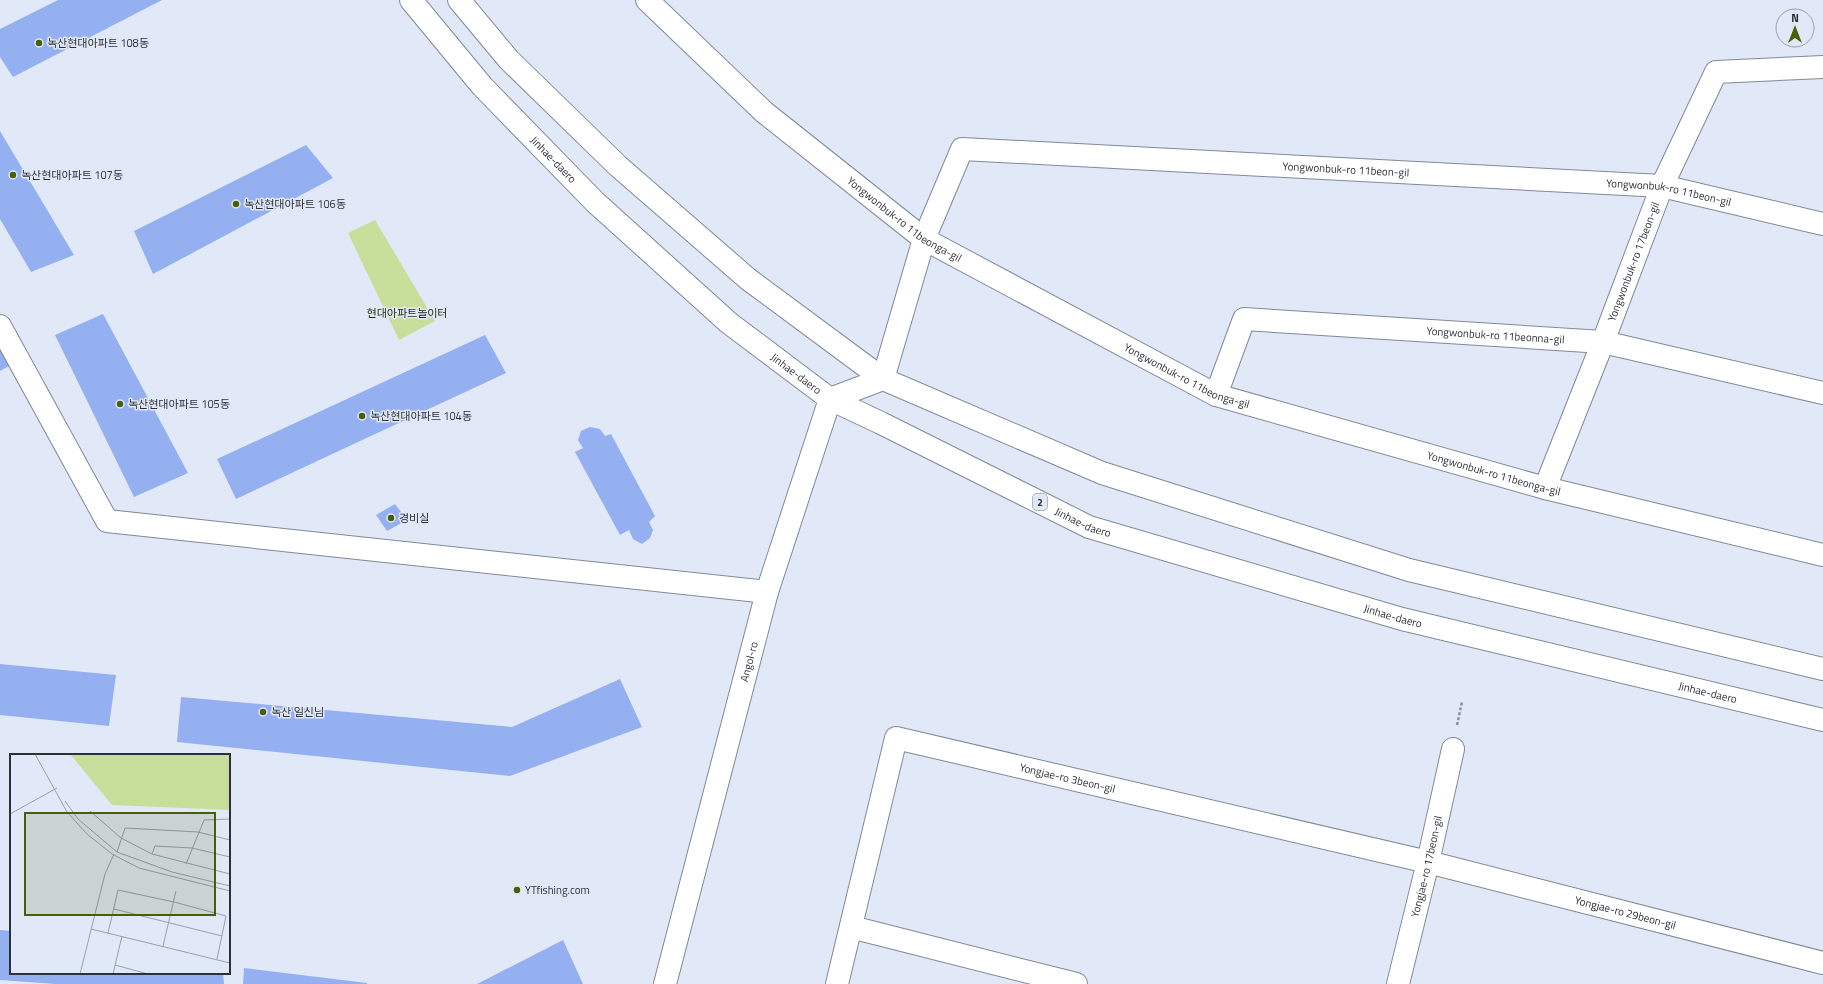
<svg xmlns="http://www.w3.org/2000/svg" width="1823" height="984" font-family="'Titillium Web','Noto Sans KR',sans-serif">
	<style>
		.green { fill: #c8df9c }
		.building { fill: #95b0f0 }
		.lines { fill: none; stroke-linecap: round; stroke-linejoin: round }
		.minor-casing { stroke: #818896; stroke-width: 24 }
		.major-casing { stroke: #818896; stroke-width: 24 }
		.path { stroke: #8b919c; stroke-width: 2.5; stroke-dasharray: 3 2; stroke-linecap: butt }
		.minor { stroke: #fff; stroke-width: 22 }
		.major { stroke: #fff; stroke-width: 22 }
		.poi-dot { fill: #495f07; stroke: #e1e9f9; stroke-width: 1.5 }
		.labels { text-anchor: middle; stroke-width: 3; stroke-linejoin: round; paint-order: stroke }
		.shield { fill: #e1e9f9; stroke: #636870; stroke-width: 1 }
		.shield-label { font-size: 10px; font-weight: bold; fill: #2d3036 }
		.poi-label { font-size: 11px; fill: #2d3036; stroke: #e1e9f9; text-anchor: start }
		.street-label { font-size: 11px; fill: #2d3036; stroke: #e1e9f9 }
		.park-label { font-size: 11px; fill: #26310b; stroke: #e1e9f9 }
		.inset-road { fill: none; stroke: #999fab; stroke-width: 1 }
		.view { fill: #495f07; fill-opacity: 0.15; stroke: #495f07; stroke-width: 2 }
		.inset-edge { fill: none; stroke: #2d3036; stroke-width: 2 }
	</style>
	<rect width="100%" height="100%" fill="#e1e9f9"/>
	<path class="green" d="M375,220L435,321L399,340L348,233Z"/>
	<g class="building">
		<path d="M58,0H162L13,77L0,57V29Z"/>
		<path d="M0,131L74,255L31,272L0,219Z"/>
		<path d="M306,145L333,178L153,274L134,231Z"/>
		<path d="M103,314L188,473L134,497L55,335Z"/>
		<path d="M0,334L13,364L0,371Z"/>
		<path d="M485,335L506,373L236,499L217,459Z"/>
		<path d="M590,427L600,429L605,436L611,434L655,516L649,522L653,530L650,538L642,544L633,539L629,530L620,535L575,452L583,448L578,440L581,431Z"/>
		<path d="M395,504L407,520L387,531L376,515Z"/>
		<path d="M0,664L116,675L109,726L0,715Z"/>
		<path d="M620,679L642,727L510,776L177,742L181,697L512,727Z"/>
		<path d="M0,930L11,931V973H223L224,984H56L0,980Z"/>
		<path d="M563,940L583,984H477Z"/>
		<path d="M244,968L367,983V984H243Z"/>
	</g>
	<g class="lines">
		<defs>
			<g id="minor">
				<path id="s1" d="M647,0L764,112L924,239L1216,395L1545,488L1823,555"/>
				<path d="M0,326L107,521L767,592"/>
				<path id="s2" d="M883,379L924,239L962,149L1662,186L1823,224"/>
				<path id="s3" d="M1216,395L1244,319L1603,342L1823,393"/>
				<path id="s4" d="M1545,488L1603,342L1662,186L1716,72L1823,67"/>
				<path d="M851,927L1076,984"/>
				<path id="s5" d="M837,984L896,738L1428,862L1823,963"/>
				<path id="s6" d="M1398,984L1428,862L1453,749"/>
			</g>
			<g id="major">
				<path id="s7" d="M411,0L482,86L595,202L729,323L830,399L881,423L1089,527L1402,619L1823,720"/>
				<path d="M459,0L509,60L618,166L748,279L883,379L1102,473L1409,570L1823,669"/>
				<path id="s8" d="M665,984L767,592L830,399L883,379"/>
			</g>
		</defs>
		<use href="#minor" class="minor-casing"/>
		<use href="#major" class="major-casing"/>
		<path class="path" d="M1457,725L1462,702"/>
		<use href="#minor" class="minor"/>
		<use href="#major" class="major"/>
	</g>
	<g class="poi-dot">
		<circle cx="39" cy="43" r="4"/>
		<circle cx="13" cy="175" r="4"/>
		<circle cx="236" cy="204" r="4"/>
		<circle cx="120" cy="404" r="4"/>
		<circle cx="362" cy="416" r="4"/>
		<circle cx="391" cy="518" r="4"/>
		<circle cx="263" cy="712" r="4"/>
		<circle cx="517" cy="890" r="4"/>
	</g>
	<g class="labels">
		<rect class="shield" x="1033" y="494" width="14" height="16" rx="3"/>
		<g class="shield-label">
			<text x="1040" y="506">2</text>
		</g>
		<g class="poi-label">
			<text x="47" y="47">녹산현대아파트 108동</text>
			<text x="21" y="179">녹산현대아파트 107동</text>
			<text x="244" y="208">녹산현대아파트 106동</text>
			<text x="128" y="408">녹산현대아파트 105동</text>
			<text x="370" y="420">녹산현대아파트 104동</text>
			<text x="399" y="522">경비실</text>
			<text x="271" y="716">녹산 일신님</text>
			<text x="525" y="894">YTfishing.com</text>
		</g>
		<g class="street-label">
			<text dy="4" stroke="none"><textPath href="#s7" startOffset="214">Jinhae-daero</textPath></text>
			<text dy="4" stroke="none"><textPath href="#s2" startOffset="628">Yongwonbuk-ro 11beon-gil</textPath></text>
			<text dy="4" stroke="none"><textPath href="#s2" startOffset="952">Yongwonbuk-ro 11beon-gil</textPath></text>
			<text dy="4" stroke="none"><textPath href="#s1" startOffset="339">Yongwonbuk-ro 11beonga-gil</textPath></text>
			<text dy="4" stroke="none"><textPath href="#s4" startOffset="243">Yongwonbuk-ro 17beon-gil</textPath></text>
			<text dy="4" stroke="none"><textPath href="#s3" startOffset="333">Yongwonbuk-ro 11beonna-gil</textPath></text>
			<text dy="4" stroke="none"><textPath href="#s7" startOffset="538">Jinhae-daero</textPath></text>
			<text dy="4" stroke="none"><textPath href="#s1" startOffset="663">Yongwonbuk-ro 11beonga-gil</textPath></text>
			<text dy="4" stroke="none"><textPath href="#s1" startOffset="986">Yongwonbuk-ro 11beonga-gil</textPath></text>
			<text dy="4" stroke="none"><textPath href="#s7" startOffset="862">Jinhae-daero</textPath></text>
			<text dy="4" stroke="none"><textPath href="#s7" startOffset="1186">Jinhae-daero</textPath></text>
			<text dy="4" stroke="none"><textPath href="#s8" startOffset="333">Angol-ro</textPath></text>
			<text dy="4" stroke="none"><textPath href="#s7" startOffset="1510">Jinhae-daero</textPath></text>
			<text dy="4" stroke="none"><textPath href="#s5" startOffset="429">Yongjae-ro 3beon-gil</textPath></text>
			<text dy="4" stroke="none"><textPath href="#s6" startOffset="121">Yongjae-ro 17beon-gil</textPath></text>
			<text dy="4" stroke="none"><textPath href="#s5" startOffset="1003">Yongjae-ro 29beon-gil</textPath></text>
		</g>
		<g class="park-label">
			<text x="407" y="317">현대아파트놀이터</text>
		</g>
	</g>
	<g transform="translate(10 754)">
		<rect width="220" height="220" fill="#e1e9f9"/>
		<path d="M60,0H220V56L102,51Z" fill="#c8df9c"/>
		<path class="inset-road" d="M25,0L57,58L77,80L102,100L129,114L220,137M55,47L68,65L107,98L162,118L220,132M80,57L111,84L142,100L220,120M0,60L47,34M107,98L115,74L188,78L220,86M142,100L145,92L182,94L220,103M176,110L194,66L220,65M104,155L212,182M81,175L220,209M98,179L108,136L164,148L216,162L207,205M153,192L166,137M105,211L138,220M70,220L95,120L104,100M103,220L112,182"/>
		<path class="view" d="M15,59H205V161H15Z"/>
		<rect width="220" height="220" class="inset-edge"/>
	</g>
	<g transform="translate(1795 28)"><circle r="19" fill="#e1e9f9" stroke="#999fab"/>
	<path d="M0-3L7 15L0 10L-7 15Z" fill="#495f07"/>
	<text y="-6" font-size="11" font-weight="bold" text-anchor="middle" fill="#2d3036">N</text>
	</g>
</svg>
